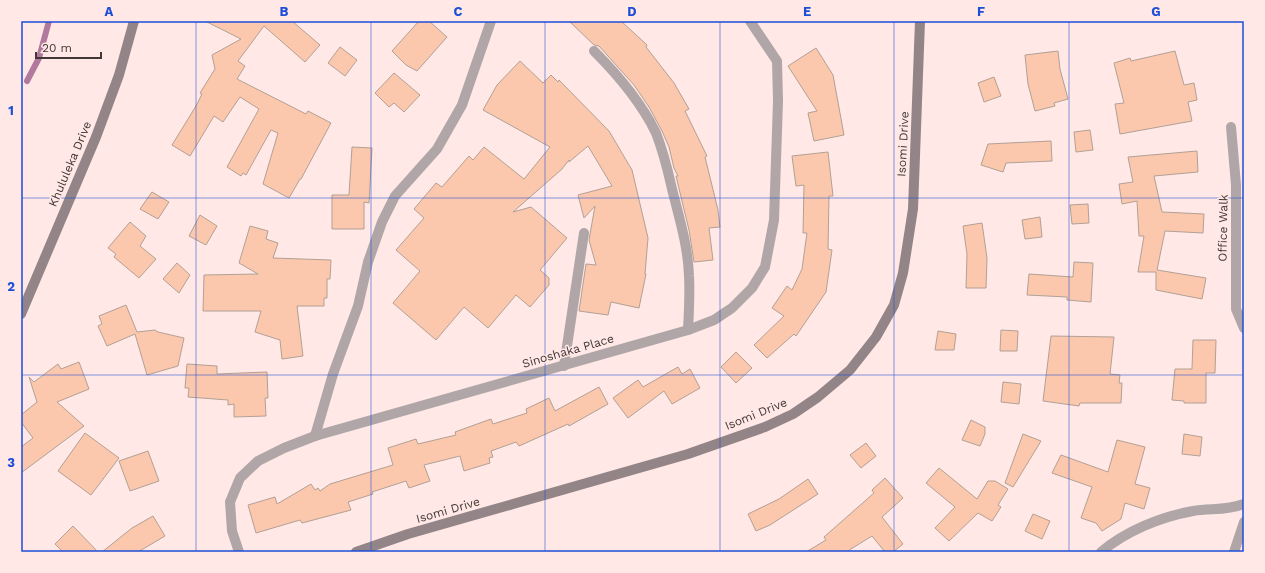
<svg xmlns="http://www.w3.org/2000/svg" width="1265" height="573" font-family="'Work Sans',sans-serif">
	<style>
		.lines { fill: none; stroke-linecap: round; stroke-linejoin: round }
		.stream { stroke: #b1799d; stroke-width: 6 }
		.building { fill: #fbc8ad; stroke: #b2a096 }
		.street { stroke: #b0a6a8; stroke-width: 10 }
		.secondary { stroke: #928487; stroke-width: 10 }
		.grid { fill: none; stroke: #1d4ed8; stroke-width: 1; stroke-opacity: 0.55 }
		.labels { text-anchor: middle; stroke-width: 3; stroke-linejoin: round; paint-order: stroke }
		.street-label { font-size: 12px; fill: #403736; stroke: #ffe8e5 }
		.neatline { fill: none; stroke: #1d4ed8; stroke-width: 1.5 }
		.grid-label { font-size: 13px; text-anchor: middle; font-weight: bold; fill: #1d4ed8 }
	</style>
	<rect width="100%" height="100%" fill="#ffe8e5"/>
	<g class="lines">
		<path class="stream" d="M27,81L39,58L49,21"/>
	</g>
	<g class="building">
		<path d="M205,21H292L320,45L305,62L264,26L238,61L245,66L237,79L306,114L308,111L331,123L301,179H300L289,198L263,184L278,133L271,130L246,175L243,173L241,176L227,167L259,109L240,97L223,122L214,116L190,156L172,145L196,106L202,94L200,93L215,69L212,55L241,39Z"/>
		<path d="M419,21H429L447,37L417,71L406,65L392,51Z"/>
		<path d="M569,21H621L647,45L646,47L674,83L689,109L685,111L707,156L705,157L718,210L720,227L709,228L713,260L694,262L689,230L676,176H678L674,168L669,147L662,131L649,107L634,85L616,65L599,46L594,45Z"/>
		<path d="M340,47L357,60L345,76L328,63Z"/>
		<path d="M816,48L833,75L844,135L814,141L808,113L817,111L788,66Z"/>
		<path d="M1058,51L1060,69L1068,99L1054,103L1055,106L1035,111L1028,84L1025,55Z"/>
		<path d="M1175,51L1184,85L1194,83L1197,100L1188,102L1192,121L1120,134L1115,104L1124,103L1114,63L1130,58L1131,61Z"/>
		<path d="M520,61L543,83L551,75L558,82L559,80L609,131L632,170L648,238L645,274H646L639,308L611,302L608,315L579,311L586,264L596,265L589,240L595,206L584,218L578,195L612,186L588,146L569,162V160L562,169L513,212L531,207L567,238L540,270L549,278V285L530,307L516,295L488,328L464,307L436,340L393,303L420,271L396,250L424,218L414,209L436,183L442,187L469,156L473,160L484,147L524,179L550,147L483,110L497,85Z"/>
		<path d="M394,73L420,95L404,112L394,103L389,107L375,93Z"/>
		<path d="M994,77L1001,96L984,102L978,83Z"/>
		<path d="M1090,130L1093,150L1076,152L1074,132Z"/>
		<path d="M1051,141L1052,161L1006,163L1003,172L981,165L988,144Z"/>
		<path d="M352,147L372,148L369,203L364,202V229H332V195H349Z"/>
		<path d="M1197,151L1198,172L1154,176L1162,212L1204,214L1203,233L1165,231L1157,270L1206,278L1202,299L1156,290V272H1138L1144,236H1139L1137,201L1122,204L1119,184L1133,182L1128,157Z"/>
		<path d="M828,152L833,196H829L828,249L832,250L826,292L796,336L794,334L767,358L754,345L784,316L772,308L787,286L792,290L802,269L807,233H803L804,185L796,186L792,156Z"/>
		<path d="M152,192L169,202L158,219L140,209Z"/>
		<path d="M1088,204L1089,223L1072,224L1070,205Z"/>
		<path d="M200,215L217,226L206,245L189,236Z"/>
		<path d="M1040,217L1042,237L1025,239L1022,220Z"/>
		<path d="M130,222L146,236L140,246L156,259L139,278L114,257L116,254L108,248Z"/>
		<path d="M982,223L987,258L986,288H966L967,254L963,226Z"/>
		<path d="M250,226L268,231L266,239L278,243L273,258L331,260L330,279H327V298H324V306H297L303,356L282,359L280,340L255,332L261,311H203L204,275L258,274L239,263Z"/>
		<path d="M1074,262L1093,263L1091,302L1067,300V297L1027,295L1029,274L1073,277Z"/>
		<path d="M177,263L190,275L179,293L163,279Z"/>
		<path d="M126,305L137,332L155,330L158,332L184,338L178,366L147,375L135,334L107,346L98,326L102,324L99,316Z"/>
		<path d="M1001,330L1018,331L1017,351H1000Z"/>
		<path d="M938,331L956,334L954,350H935Z"/>
		<path d="M1051,336L1114,337L1110,374L1120,375L1119,383H1122L1121,403H1080L1079,406L1043,401Z"/>
		<path d="M1193,340H1216L1215,373H1206V403H1184V401L1172,400L1175,369H1192Z"/>
		<path d="M736,352L752,368L736,383L721,367Z"/>
		<path d="M79,362L89,389L57,402L84,426L21,473V447L33,438L21,422V415L37,402L29,377L34,382L58,364L61,369Z"/>
		<path d="M187,364L217,366V374L267,372L268,398H265L266,416L234,417V404L228,405V400L188,397L189,388H185Z"/>
		<path d="M678,367L682,374L690,369L700,388L672,404L664,391L628,418L613,398L638,380L643,387Z"/>
		<path d="M1003,382L1021,384L1019,404L1001,402Z"/>
		<path d="M599,387L608,404L569,426L568,424L519,446L516,442L491,451L493,457L489,458L490,463L464,471L460,456L424,465L430,481L409,488L406,481L372,492L373,494L348,502L351,510L302,523L300,520L256,533L248,505L275,497L277,504L311,484L315,490L318,488L320,491L330,484L393,465L388,448L416,439L418,444L456,435L455,432L491,419L493,424L527,413L526,409L549,398L555,411Z"/>
		<path d="M971,420L985,427V434L980,446L962,440Z"/>
		<path d="M85,433L119,458L91,495L58,471Z"/>
		<path d="M1023,434L1041,441L1013,487L1005,483Z"/>
		<path d="M1184,434L1202,437L1200,456L1182,454Z"/>
		<path d="M1117,440L1145,447L1135,484L1150,488L1144,509L1125,503L1121,519L1102,531L1096,523L1081,518L1092,487L1052,473L1061,455L1108,472Z"/>
		<path d="M866,443L876,456L861,468L850,455Z"/>
		<path d="M148,451L159,481L130,491L119,461Z"/>
		<path d="M939,468L977,499L988,481H995L1008,489L998,505L1001,507L992,521L978,513L949,541L935,528L955,507L926,483Z"/>
		<path d="M885,478L903,498L882,517L903,544L893,552H885L872,536L846,552H806L826,540L824,537L874,493L872,490Z"/>
		<path d="M808,479L818,494L770,525L756,531L748,514L779,499Z"/>
		<path d="M1033,514L1050,521L1042,539L1025,531Z"/>
		<path d="M153,516L165,536L138,552H102L132,528Z"/>
		<path d="M73,526L98,552H63L55,544Z"/>
	</g>
	<g class="lines">
		<g class="street">
			<path d="M594,51C618,75 641,102 656,133C663,151 668,171 672,189C679,217 688,246 689,276C690,294 689,312 688,330"/>
			<path d="M1231,127L1236,185V309L1244,328"/>
			<path d="M564,366L584,233"/>
			<path d="M315,436L333,374L358,306L368,262L382,222L395,196L437,149L462,105L491,21"/>
			<path d="M239,552L232,531L230,502L240,478L258,461L284,448L315,436L688,330L714,320L732,308L752,288L765,267L774,220L778,101L777,61L750,21"/>
			<path d="M1101,552C1126,531 1160,517 1193,511C1211,508 1225,511 1244,504"/>
			<path d="M1234,552L1244,522"/>
		</g>
		<g class="secondary">
			<path d="M21,314L96,137L119,75L134,21"/>
			<path d="M356,552L408,534L688,454L765,427L793,414L818,397L850,370L876,337L894,305L903,273L913,209L920,21"/>
		</g>
	</g>
	<path class="grid" d="M196,21V552M371,21V552M545,21V552M720,21V552M894,21V552M1069,21V552M21,198H1244M21,375H1244"/>
	<g class="labels">
		<g class="street-label">
			<text transform="translate(903 144) rotate(-87)" y="4">Isomi Drive</text>
			<text transform="translate(70 164) rotate(-67)" y="4">Khululeka Drive</text>
			<text transform="translate(1223 228) rotate(-89)" y="4">Office Walk</text>
			<text transform="translate(568 351) rotate(-16)" y="4">Sinoshaka Place</text>
			<text transform="translate(756 414) rotate(-22)" y="4">Isomi Drive</text>
			<text transform="translate(448 510) rotate(-16)" y="4">Isomi Drive</text>
		</g>
	</g>
	<rect width="1265" height="573" fill="none" stroke="#ffe8e5" stroke-width="44"/>
	<path d="M36 52v6h65v-6" fill="none" stroke="#403736" stroke-width="2"/>
	<text x="42" y="52" font-size="12" fill="#403736" stroke="#ffe8e5" stroke-width="3" paint-order="stroke">20 m</text>
	<rect x="22" y="22" width="1221" height="529" class="neatline"/>
	<g class="grid-label">
		<text x="109" y="16">A</text>
		<text x="284" y="16">B</text>
		<text x="458" y="16">C</text>
		<text x="632" y="16">D</text>
		<text x="807" y="16">E</text>
		<text x="981" y="16">F</text>
		<text x="1156" y="16">G</text>
		<text x="11" y="115">1</text>
		<text x="11" y="291">2</text>
		<text x="11" y="467">3</text>
	</g>
</svg>
